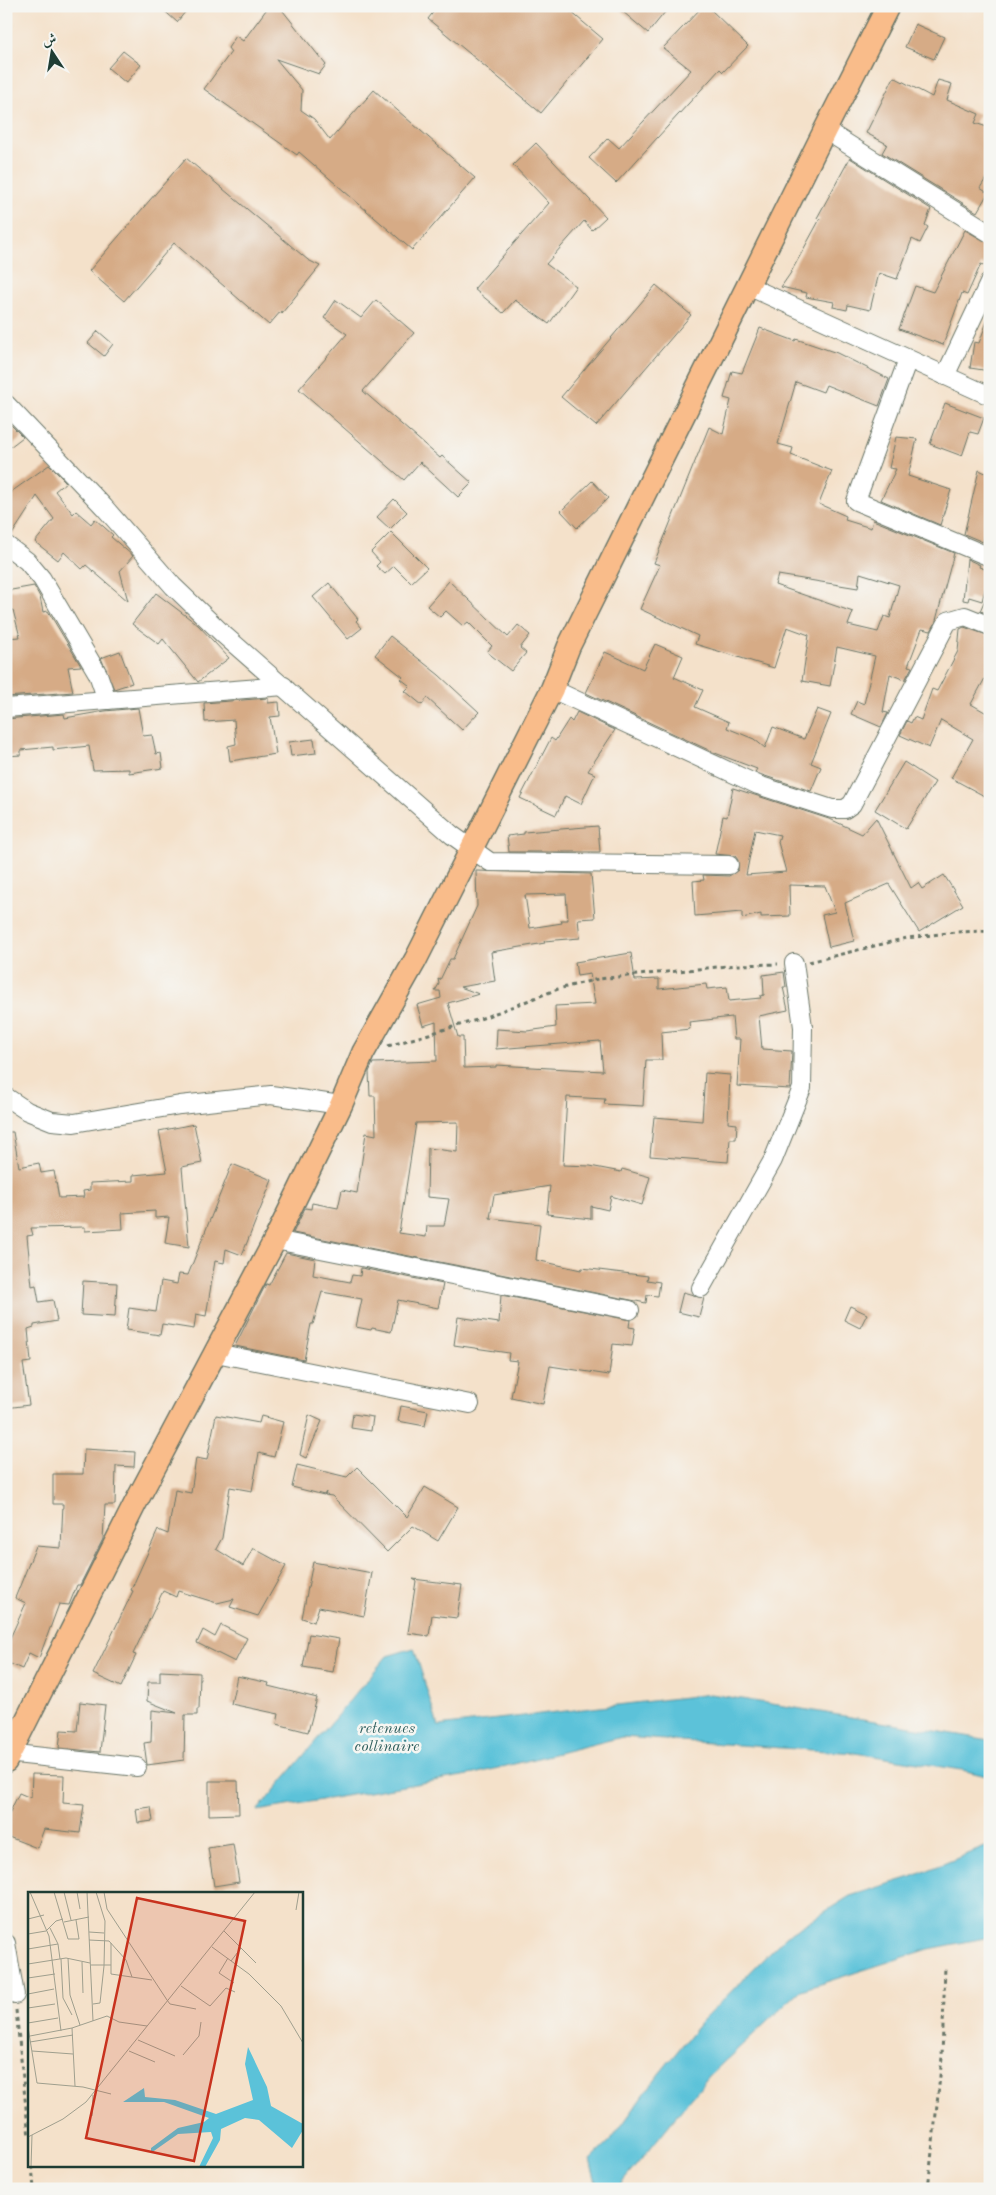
<svg xmlns="http://www.w3.org/2000/svg" width="996" height="2195" font-family="'Old Standard TT',Amiri,serif">
	<style>
		.water { fill: #5bc2d9; stroke: #3d8086 }
		.building { fill: #d6ab86; fill-rule: evenodd }
		.lines { fill: none; stroke-linecap: round; stroke-linejoin: round }
		.minor-casing { stroke: #6a7668; stroke-width: 20 }
		.major-casing { stroke: #6a7668; stroke-width: 25 }
		.path { stroke: #6a7668; stroke-width: 3; stroke-dasharray: 4 4; stroke-linecap: butt }
		.minor { stroke: #fff; stroke-width: 18 }
		.major { stroke: #f9bc8a; stroke-width: 22 }
		.labels { text-anchor: middle; stroke-width: 5; stroke-linejoin: round; paint-order: stroke }
		.water-label { font-size: 16px; font-style: italic; fill: #2e5e5d; stroke: #f6f6f2 }
		.inset-road { fill: none; stroke: #9f9f8e; stroke-width: 1 }
		.view { fill: #c8321e; fill-opacity: 0.15; stroke: #c8321e; stroke-width: 2.5 }
		.inset-edge { fill: none; stroke: #1f3d34; stroke-width: 2.5 }
	</style>
	<rect width="100%" height="100%" fill="#f6f6f2"/>
	<filter id="ink" filterUnits="userSpaceOnUse"><feTurbulence type="fractalNoise" baseFrequency=".02" numOctaves="2"/><feDisplacementMap in="SourceGraphic" scale="10" xChannelSelector="R" yChannelSelector="G"/><feConvolveMatrix kernelMatrix="1 2 1 2 8 2 1 2 1" color-interpolation-filters="sRGB"/></filter>
	<filter id="wash" filterUnits="userSpaceOnUse"><feTurbulence type="fractalNoise" baseFrequency=".0096" numOctaves="4" result="noise"/><feDisplacementMap in="SourceGraphic" scale="20" xChannelSelector="R" yChannelSelector="G"/><feGaussianBlur stdDeviation="1.12" result="paint"/><feColorMatrix in="noise" values="0 0 0 0 0 0 0 0 0 0 0 0 0 0 0 0 0 1.4 0 .05"/><feComposite in="paint" operator="in"/></filter>
	<g filter="url(#wash)">
		<rect width="100%" height="100%" fill="#f4e1ca"/>
		<g class="water">
			<path d="M414,1648L438,1726L711,1694L990,1740V1777L962,1770L855,1753L622,1737L474,1774L257,1811L387,1656Z"/>
			<path d="M990,1845V1937L929,1949L801,1990L709,2076L617,2189H598L590,2160L612,2139L658,2075L702,2021L786,1936L850,1896L911,1877Z"/>
		</g>
		<g id="blocks">
			<g class="building">
				<path d="M159,6H190L177,22Z"/>
				<path d="M269,6H279L326,65L319,74L276,59L302,90L301,110L314,119L330,140L374,90L475,178L412,250L299,152L297,155L204,89L231,52L228,48L236,36L243,41Z"/>
				<path d="M438,6H564L603,39L541,113L428,19Z"/>
				<path d="M616,6H670L648,33Z"/>
				<path d="M703,6H707L748,46L723,72L720,69L616,183L589,158L608,138L619,148L691,70L663,48Z"/>
				<path d="M915,24L944,37L934,59L905,47Z"/>
				<path d="M123,51L141,65L126,83L108,68Z"/>
				<path d="M894,77L932,97L938,80L952,84L947,100L979,114L975,123L990,128V172L980,188L988,193L977,212L882,153L887,144L866,133Z"/>
				<path d="M536,143L606,217L592,230L584,221L546,264L576,286L549,324L515,300L503,313L474,289L549,203L513,165Z"/>
				<path d="M186,158L308,260L320,266L282,313L281,311L269,325L174,243L124,301L89,271Z"/>
				<path d="M850,158L931,209L925,225L928,227L920,243L912,239L897,279L879,273L870,310L848,305L847,310L833,307L834,302L806,297L807,293L781,287L790,274L820,219L817,218Z"/>
				<path d="M965,230L990,244V268L981,264L967,295L962,293L943,345L899,329L915,286L933,292Z"/>
				<path d="M656,285L691,315L596,426L561,397Z"/>
				<path d="M336,300L361,318L376,300L414,333L363,391L440,458L442,456L472,483L458,497L420,462L404,480L299,389L347,334L324,318Z"/>
				<path d="M988,319L990,371L970,368L974,342L979,343Z"/>
				<path d="M760,328L795,341L796,339L837,353L889,379L879,406L826,385L823,392L796,382L778,444L793,448L791,455L832,471L819,504L846,516L845,520L871,528L873,520L954,553L935,624L931,631L922,629L908,666L912,667L905,680L890,674L883,712L888,713L881,727L851,714L857,701L864,704L875,656L837,647L830,686L802,681L809,635L787,627L774,668L695,644L698,636L640,609L660,565L654,563L709,427L723,434L731,400L724,398L732,371L742,373ZM860,573L899,585L890,618L884,616L878,632L848,625L853,612L775,585L778,575L858,588Z"/>
				<path d="M98,331L113,344L104,356L88,343Z"/>
				<path d="M945,403L984,418L978,434L970,432L962,456L930,444Z"/>
				<path d="M6,420L23,437L6,450Z"/>
				<path d="M896,437L917,439L908,476L951,490L940,525L881,500L896,469L889,468Z"/>
				<path d="M49,465L66,482L55,491L73,514L76,511L91,524L95,519L113,535L111,537L133,556L120,571L128,601L86,565L82,569L64,552L58,560L35,542L54,519L37,496L11,536L6,535V498L11,492Z"/>
				<path d="M979,470L990,475V531L986,530L983,542L964,534Z"/>
				<path d="M592,481L608,498L577,528L561,511Z"/>
				<path d="M394,499L407,512L390,529L377,517Z"/>
				<path d="M391,532L427,568L411,583L394,566L385,574L376,566L380,562L371,552Z"/>
				<path d="M967,559L980,565L979,567L990,571L982,601L969,597L968,601L963,600Z"/>
				<path d="M449,581L508,637L518,625L530,635L520,648L526,653L511,671L487,652L492,646L468,622L463,626L446,611L440,617L427,606Z"/>
				<path d="M329,583L358,619L356,621L362,628L348,639L313,597Z"/>
				<path d="M34,586L40,597L43,612L48,611L81,666L68,667L73,692L6,697V638L20,637L13,610L6,611V591Z"/>
				<path d="M990,588V614L980,611Z"/>
				<path d="M156,593L198,625L229,658L198,682L163,639L159,644L132,624Z"/>
				<path d="M964,627L990,636V669L971,704L990,715V799L951,778L973,739L941,720L929,748L900,735L907,721L911,723L914,717L921,720L932,689L937,691L958,651L960,629Z"/>
				<path d="M390,636L439,675L479,712L462,730L427,698L422,705L405,691L410,686L401,679L403,677L375,655Z"/>
				<path d="M655,644L683,656L674,677L703,690L695,707L729,722L727,728L754,739L765,748L773,727L804,739L817,709L831,714L811,763L821,767L811,791L762,775L755,772L757,769L715,753L586,693L605,652L643,669Z"/>
				<path d="M120,651L132,683L114,689L101,658Z"/>
				<path d="M268,698V703L279,702L280,716L270,717L276,754L230,761L228,746L236,744L234,720L205,722L204,703Z"/>
				<path d="M138,708L143,736L152,735L156,754L161,753L163,768L129,773V769L93,770L89,746L53,750V747L21,750V755L6,756V719L64,714L65,718L105,711Z"/>
				<path d="M577,712L615,730L588,771L595,774L581,804L565,796L556,815L520,798L551,738L555,741L569,719L572,722Z"/>
				<path d="M314,739L316,753L291,756L289,742Z"/>
				<path d="M904,762L935,782L906,829L875,810Z"/>
				<path d="M733,788L832,820L862,834L876,818L911,888L918,883L922,889L944,875L963,905L919,932L889,884L845,903L854,941L829,947L822,915L835,912L825,886L789,885L790,916L761,917V914L742,918V912L695,916L693,881L704,880L703,875L729,876L738,870V860L735,856L715,854L723,816L727,817ZM755,830L780,835L778,842L786,872L746,875Z"/>
				<path d="M598,826L600,852H509L507,836L524,834V832Z"/>
				<path d="M476,871L591,874L595,918L578,919L580,938L544,941L545,943L491,952L495,981L460,987L479,994L448,1003L458,1037H463L464,1068L496,1067V1065L603,1071L600,1041L496,1049L497,1029L527,1031L556,1027L555,1006L595,1004L590,974L577,976L575,962L631,953L635,980L659,979V989L706,984L707,989L727,987L729,1001L761,998L760,996L764,995L763,975L784,972L786,987H783L788,1010L759,1016L762,1049L792,1051L790,1089L737,1086L740,1039H734L732,1017L689,1022L690,1029L661,1032L662,1060H646L643,1106L604,1104L605,1099L567,1097L563,1165L590,1166L621,1172L622,1169L650,1177L642,1205L611,1196L608,1210L591,1206V1219L547,1214L550,1186L494,1195L490,1218L540,1224L536,1260L581,1270L582,1268L648,1276L647,1280L660,1282L658,1296L647,1295L646,1303L293,1233L305,1208L311,1209L312,1203L338,1208L342,1190L357,1193L366,1133L376,1135L375,1096H370L369,1072L373,1063L437,1061L436,1022L423,1026L417,1005L441,998L440,991H435L439,984L438,979L440,980L450,959H453L477,906ZM566,894L568,920H561L562,923L530,928L525,895ZM458,1122L457,1152L428,1148L427,1197L449,1199L444,1226H427L426,1237L399,1233L416,1123Z"/>
				<path d="M705,1073L730,1075L728,1123L737,1124L736,1139H730L728,1162L650,1156L654,1117L702,1121Z"/>
				<path d="M194,1124L202,1163L182,1167L189,1247L165,1243L169,1217L155,1218V1211L122,1213L123,1229L85,1231V1227L31,1228L33,1235L27,1236L32,1286L36,1285L39,1302L53,1300L57,1321L34,1325V1327L28,1329L31,1362L23,1363L29,1405L6,1408V1132H13L19,1167L39,1163L41,1173L54,1171L59,1198L84,1197L83,1191L90,1190V1183L133,1181V1175L167,1172L159,1131Z"/>
				<path d="M232,1164L272,1180L242,1255L226,1249L224,1263L215,1261L206,1316L196,1314L194,1329L162,1324L160,1335L126,1330L129,1308L156,1312L161,1281L177,1284L179,1274L188,1275Z"/>
				<path d="M286,1253L315,1259L313,1275L350,1282L352,1275L360,1276L361,1268L443,1284L438,1308L398,1300L391,1332L372,1328L371,1330L356,1327L362,1299L322,1292L313,1324H311L304,1360L235,1346L266,1284L269,1285Z"/>
				<path d="M83,1281L117,1283L115,1317L81,1315Z"/>
				<path d="M683,1292L704,1298L699,1317L678,1312Z"/>
				<path d="M501,1295L630,1320L629,1327L635,1328L632,1346L613,1344L609,1375L550,1366L543,1404L511,1397L518,1361L508,1360L509,1353L454,1345L458,1317L499,1323Z"/>
				<path d="M850,1306L867,1314L860,1328L844,1320Z"/>
				<path d="M401,1406L428,1411L425,1426L398,1421Z"/>
				<path d="M353,1414L373,1417L371,1431L351,1428Z"/>
				<path d="M216,1415L259,1423L261,1416L283,1422L274,1457L259,1453L252,1491L230,1487L222,1538L216,1549L243,1566L253,1548L286,1566L258,1616L230,1607L234,1599L217,1603L178,1591L176,1597L163,1591L133,1654L136,1655L121,1687L93,1674L133,1591L131,1590L158,1530L168,1534L175,1490L191,1493L196,1458L207,1460Z"/>
				<path d="M309,1415L322,1421L306,1458L300,1455Z"/>
				<path d="M84,1449L135,1452L134,1467L116,1466L115,1505H105L103,1539L80,1585H77L69,1605L59,1604L39,1658L29,1653L22,1669L6,1662V1647L26,1603L15,1598L36,1546L61,1548L63,1504H53V1474H83Z"/>
				<path d="M297,1465L347,1477L357,1467L407,1517L425,1487L458,1507L438,1541L413,1526L387,1552L332,1496L325,1495L326,1492L324,1495L292,1487Z"/>
				<path d="M313,1562L372,1573L364,1616L319,1607L314,1622L302,1618Z"/>
				<path d="M413,1579L462,1585L457,1618L432,1615L429,1636L408,1633L416,1581Z"/>
				<path d="M221,1625L247,1638L235,1662L197,1643L203,1630L215,1637Z"/>
				<path d="M309,1634L339,1639L333,1672L303,1667Z"/>
				<path d="M160,1671L200,1673L199,1709H197V1715H185L184,1760L147,1765L144,1743L151,1742L152,1710L177,1713L147,1701L148,1682H160Z"/>
				<path d="M237,1676L269,1683L268,1686L317,1698L308,1732L277,1724L279,1714L231,1704Z"/>
				<path d="M80,1702L105,1705L100,1752L59,1748L61,1730L77,1731Z"/>
				<path d="M32,1774L64,1775L63,1803L84,1805L80,1833L44,1829L37,1848L6,1836V1820L19,1793L31,1798Z"/>
				<path d="M209,1781H238L239,1814L209,1815Z"/>
				<path d="M151,1807L153,1821L138,1823L136,1809Z"/>
				<path d="M233,1844L239,1882L214,1886L208,1848Z"/>
			</g>
		</g>
	</g>
	<g filter="url(#ink)">
		<use href="#blocks" fill-opacity="0" stroke="#6a7668" stroke-width="1"/>
		<g class="lines">
			<defs>
				<g id="minor">
					<path d="M825,130L990,233"/>
					<path d="M748,286L990,396"/>
					<path d="M908,359L856,501L990,557"/>
					<path d="M945,376L990,281"/>
					<path d="M6,404L104,507L173,586L224,635L452,835L490,862L729,865"/>
					<path d="M6,545L27,561L42,579L98,674L107,700"/>
					<path d="M552,689L758,785L832,809H845L852,804L948,621L965,616L990,626"/>
					<path d="M6,708L284,686"/>
					<path d="M6,1097L27,1111L52,1121L74,1123L180,1105L271,1095L341,1105"/>
					<path d="M275,1240L630,1310"/>
					<path d="M701,1288L773,1160L802,1088L803,1027L794,963"/>
					<path d="M216,1353L470,1404"/>
					<path d="M6,1753L137,1767"/>
					<path d="M6,1943L15,1995"/>
				</g>
				<path id="major" d="M6,1761L135,1504L275,1240L341,1105L363,1053L416,959L552,689L569,646L825,130L888,6"/>
			</defs>
			<use href="#minor" class="minor-casing"/>
			<use href="#major" class="major-casing"/>
			<g class="path">
				<path d="M809,962L907,938L956,932L990,931"/>
				<path d="M388,1046L480,1019L558,989L598,979L737,965L778,964"/>
				<path d="M16,2010L29,2137"/>
				<path d="M32,2166L34,2189"/>
				<path d="M928,2189L942,2057L945,1966"/>
			</g>
			<use href="#minor" class="minor"/>
			<use href="#major" class="major"/>
		</g>
	</g>
	<g class="labels">
		<g class="water-label">
			<text x="387" y="1733">retenues<tspan x="387" dy="18">collinaire</tspan></text>
		</g>
	</g>
	<g transform="translate(28 1892)">
		<rect width="275" height="275" fill="#f4e1ca"/>
		<path d="M220,155L239,195L243,214L275,232V238L264,256L231,228L217,226L193,237L192,248L177,275H171L185,246L183,240L150,242L123,261V256L150,236L176,230L181,226L136,210H95L116,196L117,205L147,208L188,222L225,208L217,172Z" fill="#5bc2d9"/>
		<path class="inset-road" d="M2,0L21,44L33,139M26,0L40,47H51L48,28M36,0L43,28M49,0L52,17M59,0L65,129M76,0L79,17L139,108L142,112L168,117M268,18L271,0M0,27L16,23M36,30L61,25M22,36L30,52M196,39L228,71M61,40L76,41M0,42L18,39L28,29L35,27M61,48L81,49L98,68L104,85M83,51V82L124,88M184,55L221,82L253,114L275,151M0,57L30,52L32,67M40,66L42,103L52,133M200,66L191,81L206,91M33,67L35,106L44,123M203,69L213,56M54,70L55,101M0,72L38,66L62,71M63,73H83M0,86L27,82M153,94L182,114L198,96L207,100M0,102L26,97M65,112L72,111L76,74L77,29L68,0M0,116L27,112M0,131L30,126M0,135L9,191L55,195L83,202M44,136L47,194M2,144L44,136L79,124L91,130L119,134M110,148L147,164M2,150L45,143M4,159L45,162M101,159L127,170M155,163L171,144L173,130M64,224L65,203M0,245L35,227L58,210L227,0M3,275L4,243"/>
		<path class="view" d="M109,6L217,29L166,269L58,246Z"/>
		<rect width="275" height="275" class="inset-edge"/>
	</g>
	<rect width="996" height="2195" fill="none" stroke="#f6f6f2" stroke-width="25"/>
	<g transform="translate(52 52) rotate(348)" stroke="#f6f6f2" stroke-width="4" paint-order="stroke">
	<path d="M0-4L9 19L0 12L-9 19Z" fill="#1f3d34"/>
	<text y="-8" font-size="14" font-weight="bold" text-anchor="middle" fill="#1f3d34">ش</text>
	</g>
</svg>
